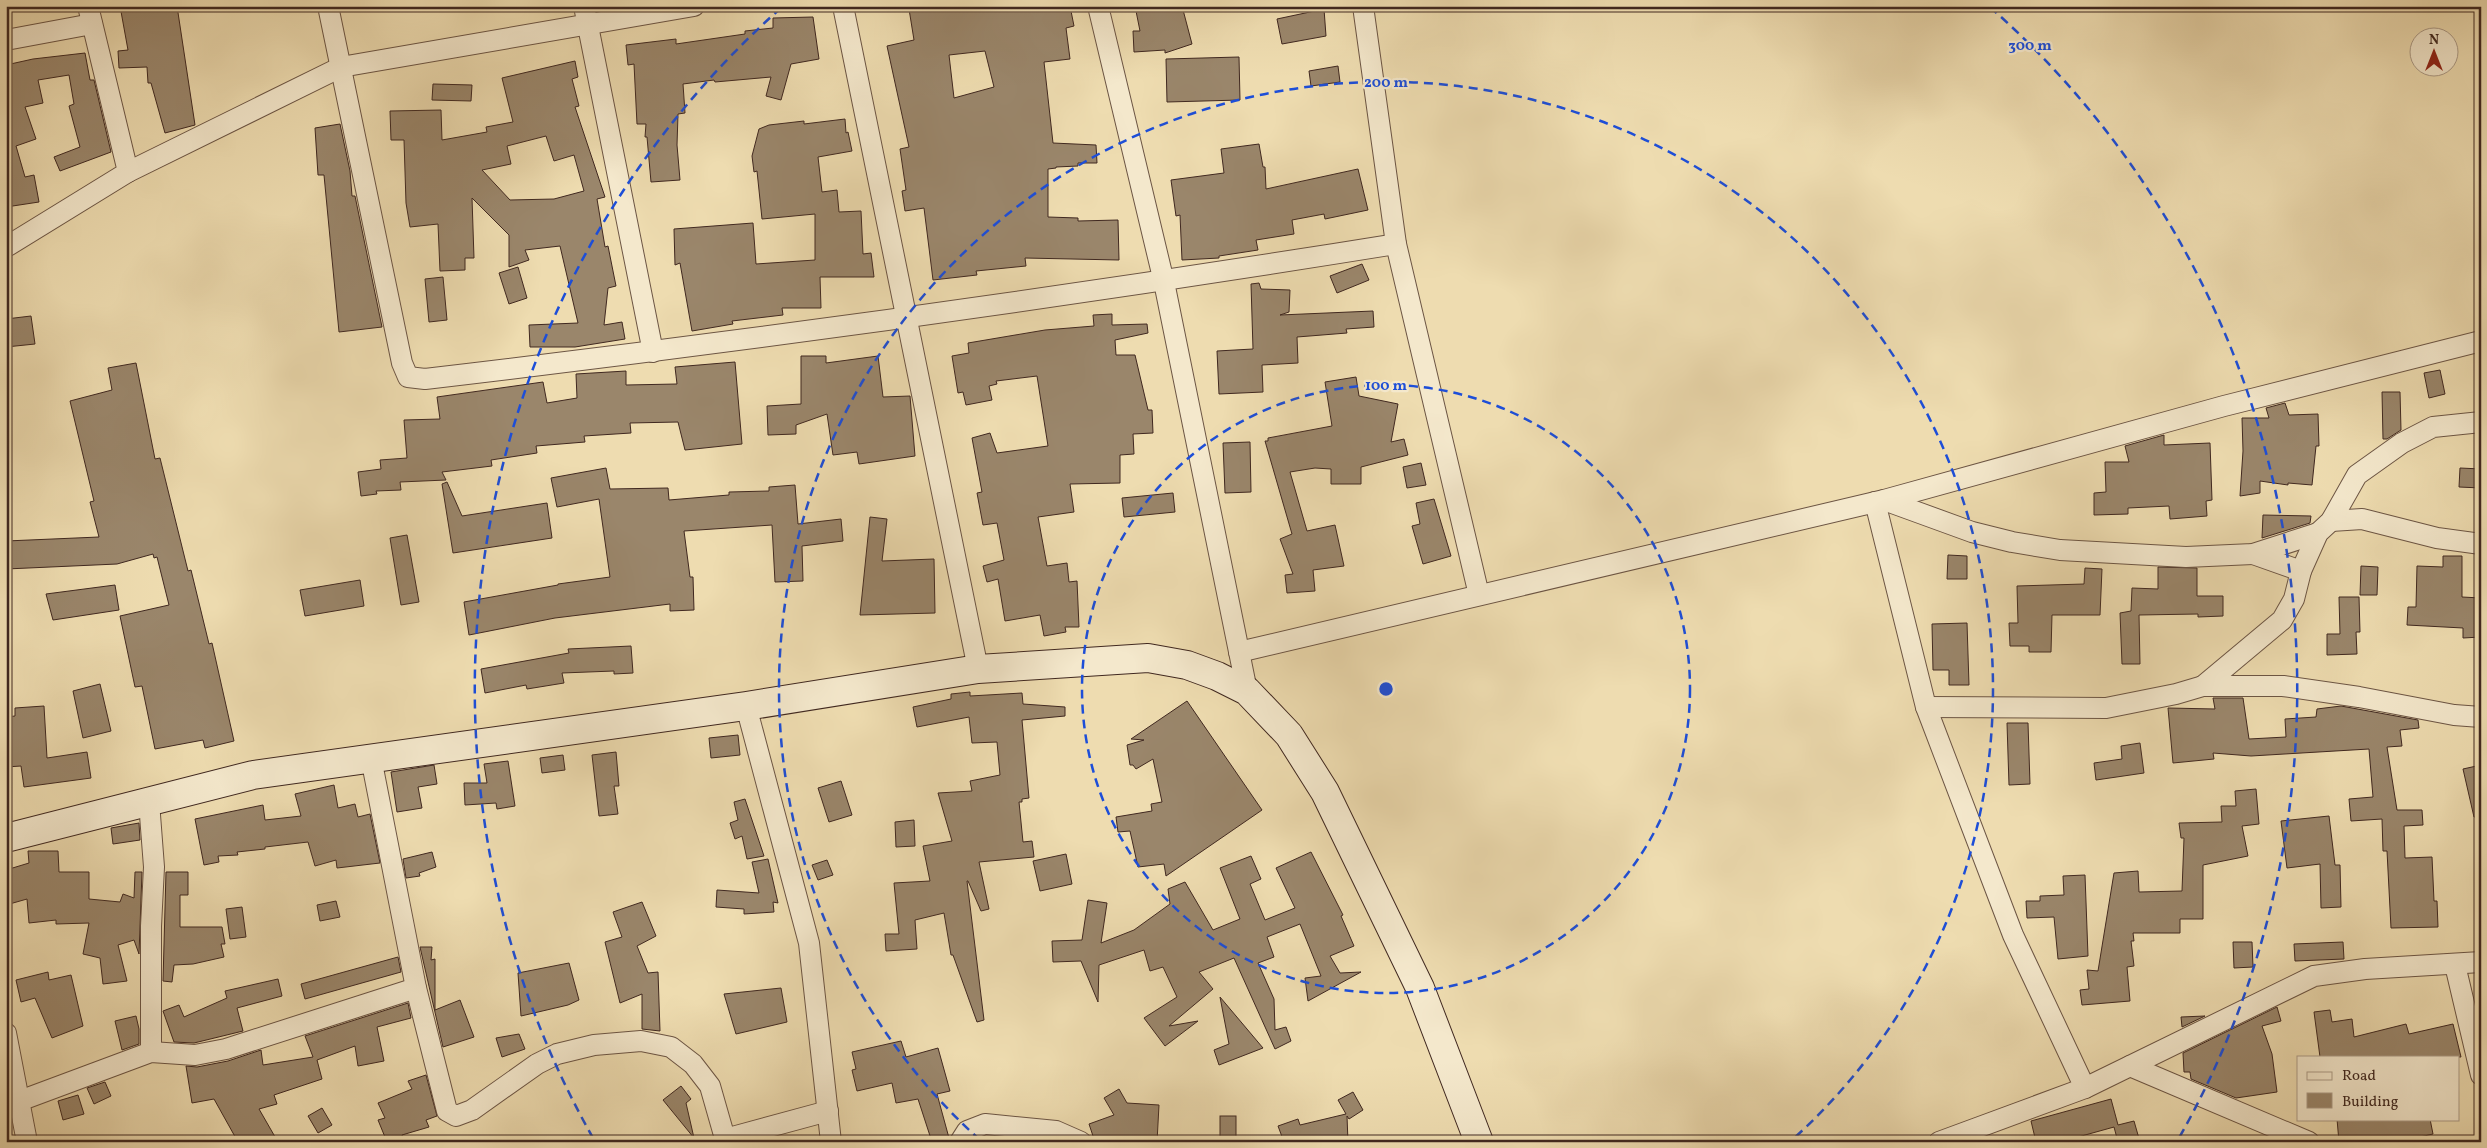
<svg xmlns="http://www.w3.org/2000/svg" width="2487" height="1148" font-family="Vollkorn,serif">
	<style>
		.building { fill: #9a866b; stroke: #402820; fill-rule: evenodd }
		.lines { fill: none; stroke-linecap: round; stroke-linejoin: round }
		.street-casing { stroke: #6c5544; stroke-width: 22 }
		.secondary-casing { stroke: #402820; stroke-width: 30 }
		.street { stroke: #f4e8cc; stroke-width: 20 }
		.secondary { stroke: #f4e8cc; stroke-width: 28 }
		.ring { fill: none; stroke: #1d4ed8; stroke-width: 2.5; stroke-dasharray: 9 6 }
		.centre { fill: #1d4ed8; stroke: #f4e8cc; stroke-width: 2.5 }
		.ring-label { font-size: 15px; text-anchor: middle; font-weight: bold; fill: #1d4ed8; stroke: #f4e8cc; stroke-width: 4.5; stroke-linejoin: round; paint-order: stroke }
	</style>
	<rect width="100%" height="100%" fill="#eedcb0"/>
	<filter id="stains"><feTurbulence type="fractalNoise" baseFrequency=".004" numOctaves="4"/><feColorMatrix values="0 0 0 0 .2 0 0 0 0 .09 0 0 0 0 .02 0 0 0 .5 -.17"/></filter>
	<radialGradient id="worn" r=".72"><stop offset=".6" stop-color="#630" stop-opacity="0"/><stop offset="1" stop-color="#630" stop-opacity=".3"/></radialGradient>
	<g class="building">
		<path d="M120,6H177L195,125L165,133L151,83H148L147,67L119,68L118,51L128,50Z"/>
		<path d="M932,6H1070L1074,26L1066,28L1070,59L1044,62L1053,143L1096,145L1097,163H1078V166L1056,167V168L1048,169V217L1078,218V221L1118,220L1119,260L1025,258L1026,266L976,271L977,275L933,280L924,208L905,211L902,191L906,190L900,149L909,147L887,46L914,40L909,9ZM985,51L994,87L954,98L949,55Z"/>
		<path d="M1135,6H1182L1192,44L1165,53V50L1134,52L1133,31H1140Z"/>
		<path d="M1324,9L1326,36L1282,44L1277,19Z"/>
		<path d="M813,17L819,59L791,64L781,100L766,96L771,77L715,82L714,80L683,84L685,113L678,114L677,145L680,180L651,182L647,137H645L646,124H637L634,64L628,65L626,45L676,39V44L745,34V31L773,28V18Z"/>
		<path d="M85,53L90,80H94L111,152L60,171L54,157L80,147L69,106L74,104L69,75L38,80L43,103L25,107L36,139L16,146L25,177L34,175L39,202L6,207V129L11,125L6,96V65L33,59Z"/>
		<path d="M1239,57L1240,100L1167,102L1166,59Z"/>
		<path d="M575,61L578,77L572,79L579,106L575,107L605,197L597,199L605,247L608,246L616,286L608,288L604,325L622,322L625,339L575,347H530L529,325L578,323L560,246L525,250L529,260L509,267V235L472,198L474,258H465V270L440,271L438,224L410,227L406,203L404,140H391L390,111L441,110L442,140L487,132L486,127L513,122L502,78ZM546,136L554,161L574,155L584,191L554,199L510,200L482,170L511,164L507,146Z"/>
		<path d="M1338,66L1340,82L1311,86L1309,71Z"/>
		<path d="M433,84L472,85L471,101L432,100Z"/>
		<path d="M845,119L846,133L848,132L852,151L818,157L822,192L837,190L839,212L861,211L863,254L871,253L874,277H820L821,308H782L783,315L732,321L733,324L692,331L680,263L675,265L674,229L753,223L756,264L815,260V214L762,219L757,171L754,172L752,156L759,129L769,125L804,121V124Z"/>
		<path d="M340,124L350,171L352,196H355L382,327L339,332L324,175H318L315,128Z"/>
		<path d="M1259,144L1263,167H1265L1266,189L1358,169L1368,210L1325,219L1324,214L1292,220L1294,234L1256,240L1258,250L1219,256V258L1182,260L1180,215L1176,216L1171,180L1224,173L1221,149Z"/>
		<path d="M1362,264L1369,280L1337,293L1330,276Z"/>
		<path d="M518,267L527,298L509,304L499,273Z"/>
		<path d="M443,277L447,320L429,322L425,279Z"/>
		<path d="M1259,283L1261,289L1290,290L1289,312L1280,315L1373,311L1374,327L1346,329L1347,333L1297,337L1298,363L1262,365L1263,392L1219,394L1217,351L1253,349L1251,284Z"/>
		<path d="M1112,314V325L1147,324L1148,333L1115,340L1116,355H1135L1148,410H1152L1153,433L1133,434L1134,454L1120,455V483L1070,484L1074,512L1038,517L1047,566L1067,563L1069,582L1077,581L1079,627H1065L1066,632L1044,636L1040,615L1005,621L998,579L987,582L983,566L1004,560L997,523L983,525L977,493L982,492L972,438L990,433L997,453L1048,446L1037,376L996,381L997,384L989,386L992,400L966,405L963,392L958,393L952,356L969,353L968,343L1045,330L1094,326L1093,315Z"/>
		<path d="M31,316L35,344L6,347V319Z"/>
		<path d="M801,356H826V363L878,356L883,397L910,396L915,456L859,464L857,452L833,455L827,414L796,425V434L768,435L767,406L801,404Z"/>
		<path d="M735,362L742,444L685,450L678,422L630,423L631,433L584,436L585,442L536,446L537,453L491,460L492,466L442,472L446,480L400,482L401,490L376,491L377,494L361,496L358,472L381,469L380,460L407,458L404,420L440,419L437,397L543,382L547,403L577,398L576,374L626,371V385L677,384L675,367Z"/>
		<path d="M136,363L155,459L160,458L188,571L191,570L209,644L212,643L234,741L205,748L203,740L155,749L142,686L135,687L120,616L169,605L157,557L154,558L153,554L117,564L6,569V541L99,537L90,502L94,501L70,401L112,390L108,368Z"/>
		<path d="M2440,370L2445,394L2429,398L2424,373Z"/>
		<path d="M1356,377L1359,396L1398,404L1391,442L1404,439L1408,455L1361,467V484H1331V469L1315,468L1290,472L1307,531L1335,525L1344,566L1313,570L1315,591L1287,593L1285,575L1293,574L1280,539L1292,534L1265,441H1268V438L1332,426L1325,382Z"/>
		<path d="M2382,392H2400L2401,430L2387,439H2383Z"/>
		<path d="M2285,403L2289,415L2318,414L2319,446H2316L2312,485L2288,483V485L2260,481V493L2240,496L2243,451L2242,418H2269L2266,408Z"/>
		<path d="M2164,435V445L2210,443L2212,500L2206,501L2207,516L2170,519L2169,506L2128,508V514L2094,515V493L2106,492L2105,462H2129L2125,446Z"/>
		<path d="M1250,442L1251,492L1225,493L1223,443Z"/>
		<path d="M1421,463L1426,485L1407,488L1403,467Z"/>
		<path d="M606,468L610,489L668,488L669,500L729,495V492L769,491V487L795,485L798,524L841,519L843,541L802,546L803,581L775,582L772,525L684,531L690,577H693L694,610L670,611V604L555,618L469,635L464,602L558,585V584L610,577L599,499L557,507L551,478Z"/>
		<path d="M2460,468L2481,469V488L2459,487Z"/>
		<path d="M447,482L462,516L547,503L552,538L453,553L442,484Z"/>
		<path d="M1173,493L1175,512L1124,517L1122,498Z"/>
		<path d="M1434,499L1451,556L1423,564L1412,526L1420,524L1416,503Z"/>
		<path d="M2263,515L2311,516L2310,523L2262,538Z"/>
		<path d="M870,517L887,519L882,561L934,559L935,613L860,615Z"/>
		<path d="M407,535L419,602L401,605L390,538Z"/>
		<path d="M1948,555L1967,556V579H1947Z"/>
		<path d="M2443,556H2462V597L2481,598V637L2463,638V628L2407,625L2408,607H2416L2417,566L2443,567Z"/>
		<path d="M2361,566L2378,567L2377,595H2360Z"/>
		<path d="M2158,567L2197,568V596H2223V616L2198,617V614L2139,615L2140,664H2122L2120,613L2131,611L2132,588L2158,589Z"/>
		<path d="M2085,568L2102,569L2100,615H2052L2051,652H2029V646H2010L2009,623H2018L2017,586L2084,584Z"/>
		<path d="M360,580L364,606L305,616L300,590Z"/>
		<path d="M115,585L119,610L53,620L46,594Z"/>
		<path d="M2339,597H2359L2360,632H2356L2357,654L2327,655V634H2340Z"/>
		<path d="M1967,623L1969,685H1949V670H1933L1932,624Z"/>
		<path d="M631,646L633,673L614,674V671L562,673L564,683L527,689L526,685L485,693L481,669L569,653L568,649Z"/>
		<path d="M100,684L111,731L83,738L73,691Z"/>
		<path d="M970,692V696L1022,693L1023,704L1065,707V716L1022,720L1029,798L1022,799V802H1019L1023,842L1032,841L1034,857L979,862L989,909L981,911L968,881H967L984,1020L977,1022L953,955H951L944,913L915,920L917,949L886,951L885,934H899L894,883L930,881L923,846L952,841L938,793L972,791L970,781L1000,775L997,742L972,743L969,717L917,727L913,707L951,699V694Z"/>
		<path d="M2213,698H2243L2249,739L2286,737L2285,719L2316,717L2317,709L2341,706L2418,720L2419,728L2400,730L2402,746L2387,747L2397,810H2422L2423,825L2404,826L2405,858L2432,857L2434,901H2437L2438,927L2391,928L2387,851H2383L2382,819L2351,821L2349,799L2373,797L2369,749L2251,756L2213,753L2214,759L2173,763L2168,708L2215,709Z"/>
		<path d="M1187,701L1262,810L1166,876L1164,864L1138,867L1130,831L1118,832L1116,817L1152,811L1151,804L1162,802L1153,759L1136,769L1133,765H1130L1127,745L1144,740L1131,739Z"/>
		<path d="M44,706L47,758L87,752L91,778L24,787L21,766L6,767V717L15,716V708Z"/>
		<path d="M2007,723H2028L2030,784L2009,785Z"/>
		<path d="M738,735L740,755L711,758L709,738Z"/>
		<path d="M2140,743L2144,773L2096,780L2094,763L2122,759L2121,746Z"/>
		<path d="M616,752L619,786H614L618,814L599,816L592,755Z"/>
		<path d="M563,755L565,770L542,773L540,758Z"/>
		<path d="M508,761L515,806L497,809L496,803L465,805L464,783H487L484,764Z"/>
		<path d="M434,765L437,784L418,787L422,808L397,812L391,772Z"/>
		<path d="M2481,765V816L2474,817L2463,769Z"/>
		<path d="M841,781L852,815L829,822L818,788Z"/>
		<path d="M334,785L338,808L355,804L358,817L370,814L380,863L337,868L336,860L315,866L308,842L265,847V849L237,852L238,855L218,856L219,862L204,865L195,819L263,805L265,820L301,816L295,794Z"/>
		<path d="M2256,789L2259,824L2242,826L2248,856L2203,865V919H2180V933H2133L2134,941H2131L2134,966L2127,967L2130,1001L2082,1005L2080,990L2089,989L2087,970L2098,971L2114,873L2138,871L2139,892L2182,891L2184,838H2181L2179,823L2222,822L2221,806H2236L2235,791Z"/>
		<path d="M745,799L764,856L747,859L742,836L735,839L730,823L738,820L734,802Z"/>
		<path d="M2329,816L2335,865H2340L2341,907L2321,908L2320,864L2287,868L2281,821Z"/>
		<path d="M914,820L915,846L896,847L895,822Z"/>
		<path d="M139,823L140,840L113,844L111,828Z"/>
		<path d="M28,851H58L59,872H89V899L120,902L123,894L134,898L135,872H142L139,954L134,940L118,945L127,981L103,984L100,958L83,954L89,923L56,924V920L29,923L27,899L6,905V870L29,863Z"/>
		<path d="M432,852L436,867L419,873L420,876L406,878L403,859Z"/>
		<path d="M1311,852L1343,915L1341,916L1354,946L1330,956L1340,973L1361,972L1308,1001L1305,978L1321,976L1300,924L1267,937L1274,957L1258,963L1274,999L1275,1030L1286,1027L1291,1041L1275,1049L1234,958L1199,972L1213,989L1169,1026L1198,1021L1165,1046L1144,1018L1177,997L1163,967L1150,971L1144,950L1099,965L1098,1002L1081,961L1053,962L1052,941L1082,940L1088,900L1107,903L1101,943L1134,930L1170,904L1168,889L1185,882L1213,930L1240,919L1220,868L1251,856L1261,879L1250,884L1265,920L1295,908L1276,868Z"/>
		<path d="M1066,854L1072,884L1040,891L1033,861Z"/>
		<path d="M768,859L778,903L773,902L774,912L744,914V909L716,907L717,890L759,893L752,862Z"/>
		<path d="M827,860L833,875L818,880L812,865Z"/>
		<path d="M166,872H188V895H180V927H222L225,944H221L224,957L193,964L174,965L172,982L163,981Z"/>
		<path d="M2085,875L2088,956L2058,959L2054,917L2027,918L2026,901H2040V896L2064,895L2063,876Z"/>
		<path d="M336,901L340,917L320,921L317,905Z"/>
		<path d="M642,902L656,936L637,946L648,973L658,972L660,1031L642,1029V994L620,1003L605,942L622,937L613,912Z"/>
		<path d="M242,907L246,937L230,939L226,909Z"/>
		<path d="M2233,942H2252L2253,967L2234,968Z"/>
		<path d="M2343,942L2344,959L2295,961L2294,944Z"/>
		<path d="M420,947H432L431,960L435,959V1010L460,1000L474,1037L443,1047Z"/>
		<path d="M398,957L401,972L305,999L301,984Z"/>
		<path d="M569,963L579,1000L568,1005L521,1016L518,973Z"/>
		<path d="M48,972L49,980L71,975L83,1026L52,1038L35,998L21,1002L16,980Z"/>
		<path d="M278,979L282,996L237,1008L243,1031L194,1043L174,1042L163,1011L179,1005L184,1017L227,998L225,991Z"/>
		<path d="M781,988L787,1022L736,1034L724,994Z"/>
		<path d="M1220,997L1263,1048L1219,1065L1214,1050L1229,1044Z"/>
		<path d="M408,1003L411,1018L377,1027L384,1061L358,1066L355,1046L317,1060L322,1079L274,1095L277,1104L259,1109L278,1142H238L214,1099L192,1103L186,1066L197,1067L228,1061L261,1050L263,1065L313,1057L305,1036Z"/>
		<path d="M2277,1007L2281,1021L2262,1026L2272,1054L2277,1092L2236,1098L2191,1079L2190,1072H2184L2183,1053Z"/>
		<path d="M2330,1010L2332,1022L2352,1019L2354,1037L2406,1024L2409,1034L2453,1024L2461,1057H2320L2314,1012Z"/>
		<path d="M136,1016L139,1029V1044L122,1050L115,1021Z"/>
		<path d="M2205,1016L2182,1027L2181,1017Z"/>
		<path d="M519,1034L525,1049L502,1057L496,1038Z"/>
		<path d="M901,1041L906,1057L938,1048L950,1091L937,1094L949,1138L932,1142L918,1099L896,1103L892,1083L857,1091L852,1070L856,1069L852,1052Z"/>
		<path d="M426,1075L437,1116L426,1120L429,1127L402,1135L403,1138L393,1142H387L378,1120L385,1118L378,1103L412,1089L408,1081Z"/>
		<path d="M105,1082L111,1096L94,1104L87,1088Z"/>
		<path d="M681,1086L691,1099L686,1103L694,1138L663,1100Z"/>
		<path d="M1119,1089L1127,1103L1159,1105L1157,1142H1095L1089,1124L1114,1115L1104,1098Z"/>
		<path d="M1353,1092L1363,1110L1349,1119L1347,1116L1348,1142H1326V1138L1308,1142H1284L1278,1126L1298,1119L1300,1125L1346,1114L1338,1100Z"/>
		<path d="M78,1095L84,1114L63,1120L58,1101Z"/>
		<path d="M2111,1099L2118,1125L2134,1121L2140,1142H2118L2114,1127L2060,1142H2036L2031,1121Z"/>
		<path d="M322,1108L332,1125L318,1133L308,1116Z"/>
		<rect x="1220" y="1116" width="16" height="26"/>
		<path d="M2337,1119H2430L2433,1134L2398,1142H2339Z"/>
	</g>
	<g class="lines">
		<defs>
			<g id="street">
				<path d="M328,6L402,363L408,377L425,379C749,341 1073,296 1396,244"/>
				<path d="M584,6L653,352"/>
				<path d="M843,6L978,669"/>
				<path d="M1098,6L1164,282L1247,691"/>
				<path d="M1363,6L1396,244L1479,595"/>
				<path d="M6,40L92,24"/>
				<path d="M128,172L341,67L694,6"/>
				<path d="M6,247L128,172L88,6"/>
				<path d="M1884,500L1972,532L2012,542L2060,550L2186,557L2253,554L2318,533"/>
				<path d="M1875,502L1926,707L2013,935L2085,1088"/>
				<path d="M2331,521L2362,519L2437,538L2481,544"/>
				<path d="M2253,554L2301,571"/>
				<path d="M1239,652L1884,500L2224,406L2481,341"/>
				<path d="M2203,686L2282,620L2294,599L2301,571L2318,533L2331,521L2357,475L2402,443L2433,427L2481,422"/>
				<path d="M746,706L809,943L831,1142"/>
				<path d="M1926,707L2106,708L2176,694L2203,686H2283L2359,697L2454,715L2481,717"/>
				<path d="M371,758L416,988L447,1111L456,1116L472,1110L537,1064L557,1054L594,1045L641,1041L671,1047L693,1064L710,1086L726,1142"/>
				<path d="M149,802L154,867L151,926V1052"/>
				<path d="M2455,965L2481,1075"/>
				<path d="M6,1033L27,1142"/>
				<path d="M2130,1066L2309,1142"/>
				<path d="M6,1106L151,1052L195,1055L226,1049L416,988"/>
				<path d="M725,1139L828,1111"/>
				<path d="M960,1142L967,1131L985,1124L1056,1131L1081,1142"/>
				<path d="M1939,1142L2085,1088L2314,976L2365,969L2481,962"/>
			</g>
			<path id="secondary" d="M6,838L253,775L746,706L978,669L1148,658L1187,665L1217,676L1247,691L1289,735L1325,792L1420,988L1479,1142"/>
		</defs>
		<use href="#street" class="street-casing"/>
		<use href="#secondary" class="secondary-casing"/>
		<use href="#street" class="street"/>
		<use href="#secondary" class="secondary"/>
	</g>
	<g class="ring">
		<circle cx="1386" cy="689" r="304"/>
		<path d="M980 1140A607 607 0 1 1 1792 1140"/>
		<path d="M593 1138A911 911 0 0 1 782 7M1990 7A911 911 0 0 1 2179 1138"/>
	</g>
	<circle cx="1386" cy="689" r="8" class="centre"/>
	<g class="ring-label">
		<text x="2030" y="50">300 m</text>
		<text x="1386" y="87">200 m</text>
		<text x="1386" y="390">100 m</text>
	</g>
	<rect width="2487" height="1148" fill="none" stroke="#eedcb0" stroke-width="25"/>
	<rect x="8" y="8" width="2472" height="1133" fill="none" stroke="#402820" stroke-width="2.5"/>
	<rect x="12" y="12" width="2462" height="1123" fill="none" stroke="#402820"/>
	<rect x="2297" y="1056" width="162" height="65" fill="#f4e8cc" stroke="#ac9b87"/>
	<rect x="2307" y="1072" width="25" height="8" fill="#f4e8cc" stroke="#ac9b87"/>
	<text x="2342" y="1080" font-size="15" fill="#402820">Road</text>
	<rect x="2307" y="1093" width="25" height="15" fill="#9a866b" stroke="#ac9b87"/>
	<text x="2342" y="1106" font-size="15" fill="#402820">Building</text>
	<g transform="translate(2434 52)"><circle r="24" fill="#f4e8cc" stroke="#ac9b87"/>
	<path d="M0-4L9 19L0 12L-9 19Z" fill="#8f2418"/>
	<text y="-8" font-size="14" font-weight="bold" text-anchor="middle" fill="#402820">N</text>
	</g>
	<rect width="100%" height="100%" filter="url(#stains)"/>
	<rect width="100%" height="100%" fill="url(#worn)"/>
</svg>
